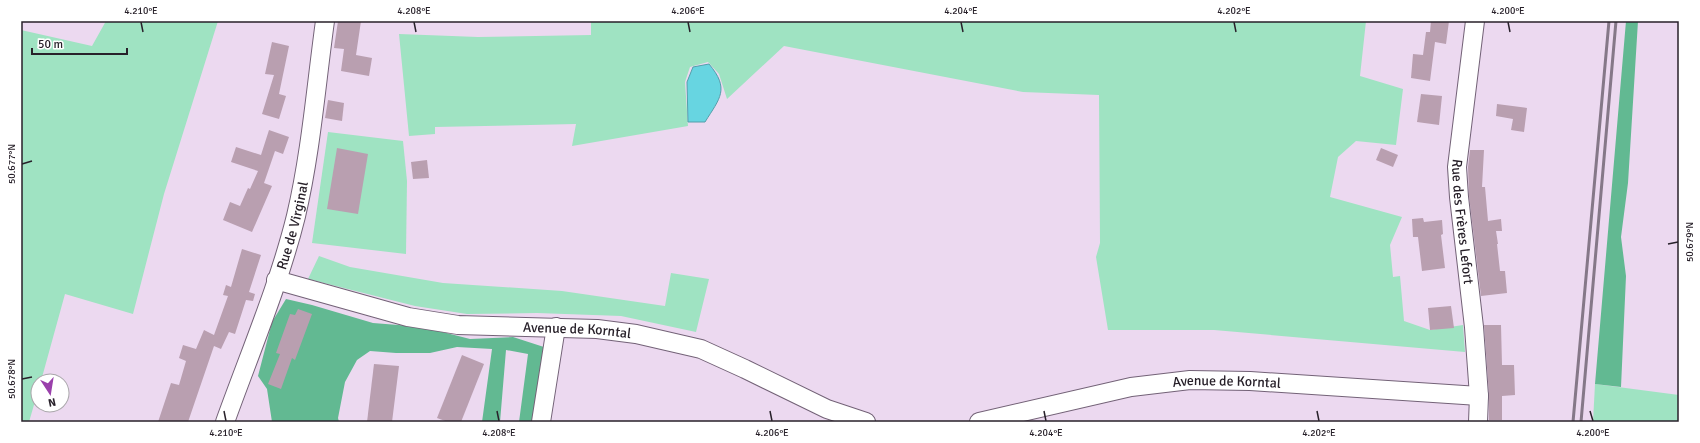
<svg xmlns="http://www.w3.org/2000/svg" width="1700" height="443" font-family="Signika,sans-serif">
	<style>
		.green { fill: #9fe3c2 }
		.forest { fill: #62b992 }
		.water { fill: #67d5e1; stroke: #549faa }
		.building { fill: #b99fb0 }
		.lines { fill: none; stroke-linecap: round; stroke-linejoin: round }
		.minor-casing { stroke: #736277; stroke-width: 20 }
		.minor { stroke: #fff; stroke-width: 18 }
		.rail { stroke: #857888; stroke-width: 3 }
		.ticks { fill: none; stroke: #28212a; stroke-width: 1.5 }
		.labels { text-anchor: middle; stroke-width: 3.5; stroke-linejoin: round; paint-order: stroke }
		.street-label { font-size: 14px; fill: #28212a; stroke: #fff }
		.neatline { fill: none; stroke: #28212a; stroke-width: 1.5 }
		.ticks-label { font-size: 10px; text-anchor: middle; fill: #28212a }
	</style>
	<rect width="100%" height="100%" fill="#ecd9f0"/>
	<g class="green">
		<path d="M106,21H218L164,194L133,314L65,294L41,381H38V391L29,422H21V30L92,46Z"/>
		<path d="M591,21H1366L1360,76L1403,89L1396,145L1356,141L1338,157L1330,197L1402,217L1390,245L1393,277L1400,276L1404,321L1430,330L1463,325L1465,352L1214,330H1108L1096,257L1100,243L1099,95L1023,92L784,46L727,99L719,74L708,62L690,67L685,82L688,126L572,146L576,124L435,127V134L409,136L399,34L478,37L591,35Z"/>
		<path d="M328,132L403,141L407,181L406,254L312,243Z"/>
		<path d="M319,256L350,267L443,283L562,291L665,306L671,273L709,279L696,332L621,316L537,313L467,314L415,306L308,279Z"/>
		<path d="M1595,384L1679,395V422H1593Z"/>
	</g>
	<g class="forest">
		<path d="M1626,21H1638L1628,183L1621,237L1626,276L1621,387L1595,384Z"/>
		<path d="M286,299L312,305L373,323L423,327L470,339L513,337L547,348L536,422H519L528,354L506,350L500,422H482L492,349L457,347L430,353H396L370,351L357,360L345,382L338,418L339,422H272L267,389L258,376L272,322Z"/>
	</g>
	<path class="water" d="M709,64C730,89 720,98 705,122H688L687,82L693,67Z"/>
	<g class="building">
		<path d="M338,21H361L356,55L372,58L369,76L341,71L344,49L334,48Z"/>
		<path d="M1431,21H1449L1446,44L1435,42L1430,81L1411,78L1413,54L1423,55L1426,32H1430Z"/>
		<path d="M272,42L289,46L279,94L286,96L279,119L262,114L274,75L265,74Z"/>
		<path d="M1421,94L1442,96L1439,125L1417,122Z"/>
		<path d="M328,100L344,103L342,121L325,118Z"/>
		<path d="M1497,104L1527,108L1524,132L1511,130L1513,119L1496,116Z"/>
		<path d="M269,130L289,137L283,154L275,151L264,183L272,186L252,232L223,220L230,202L240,206L248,188L250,189L258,171L231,162L236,147L261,155Z"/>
		<path d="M337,148L368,154L358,214L327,209Z"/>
		<path d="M1381,148L1398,155L1393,167L1376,160Z"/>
		<path d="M1470,150H1484L1482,187H1485L1488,221L1501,219L1502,231H1496L1498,244H1497L1500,271H1505L1507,293L1481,296L1469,196L1468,167Z"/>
		<path d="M427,160L429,178L413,179L411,162Z"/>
		<path d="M1423,218L1424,222L1442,220L1443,234L1441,235L1445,268L1422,271L1418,237H1413L1412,219Z"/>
		<path d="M242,249L261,255L249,292L255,294L253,301L246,300L235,334L229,332L221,349L214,346L188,422H158L171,383L179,385L186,361L179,358L183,345L196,349L204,330L214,335L228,296L223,295L226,285L231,287Z"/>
		<path d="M1451,306L1454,328L1430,330L1428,308Z"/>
		<path d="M298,309L312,314L295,360L292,358L281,389L268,384L280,354L276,353L290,314L295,315Z"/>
		<path d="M1484,325H1501L1502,365H1514L1515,395L1502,396V420H1489V395Z"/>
		<path d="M462,355L484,364L461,422H448L437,418Z"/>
		<path d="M374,364L399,366L392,422H367Z"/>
	</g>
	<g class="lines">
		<defs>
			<g id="minor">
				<path id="s1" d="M1475,21L1457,167L1459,197L1474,327L1479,396L1478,422"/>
				<path id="s2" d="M276,280L408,317L458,325L597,329L636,334L701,349L745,369L827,409L866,422"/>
				<path id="s3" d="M225,422C249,355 279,285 296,216C311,152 316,86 325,21"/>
				<path d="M541,422L556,327"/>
				<path id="s4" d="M979,422L1131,387L1190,380L1250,381L1479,396"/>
			</g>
		</defs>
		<use href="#minor" class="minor-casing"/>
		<use href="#minor" class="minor"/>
		<g class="rail">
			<path d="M1573,422L1609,21"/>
			<path d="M1581,422L1616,21"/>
		</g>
	</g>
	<path class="ticks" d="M141,22L143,32M414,22L416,32M688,22L690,32M961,22L963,32M1234,22L1236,32M1508,22L1510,32M22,164L32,161M1668,244L1678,242M22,379L32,377M224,411L226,421M497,411L499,421M770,411L772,421M1044,411L1046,421M1317,411L1319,421M1590,411L1593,421"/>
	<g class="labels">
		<g class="street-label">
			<text dy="5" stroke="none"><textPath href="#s1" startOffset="202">Rue des Frères Lefort</textPath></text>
			<text dy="5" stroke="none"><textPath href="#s3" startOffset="208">Rue de Virginal</textPath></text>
			<text dy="5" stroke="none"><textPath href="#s2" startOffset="307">Avenue de Korntal</textPath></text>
			<text dy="5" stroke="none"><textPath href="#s4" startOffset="252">Avenue de Korntal</textPath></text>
		</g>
	</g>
	<rect width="1700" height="443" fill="none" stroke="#ffffff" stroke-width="44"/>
	<g transform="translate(50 393) rotate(168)"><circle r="19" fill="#ffffff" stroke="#a9a6aa"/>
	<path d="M0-3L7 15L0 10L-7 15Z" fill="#9a40ab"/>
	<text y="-6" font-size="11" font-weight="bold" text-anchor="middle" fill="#28212a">N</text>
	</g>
	<path d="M32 48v6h95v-6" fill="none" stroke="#28212a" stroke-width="2"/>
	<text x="38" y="48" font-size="12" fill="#28212a" stroke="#ffffff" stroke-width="3" paint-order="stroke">50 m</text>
	<rect x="22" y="22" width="1656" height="399" class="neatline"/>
	<g class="ticks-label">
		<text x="141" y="14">4.210°E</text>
		<text x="414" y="14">4.208°E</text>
		<text x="688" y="14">4.206°E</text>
		<text x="961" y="14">4.204°E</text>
		<text x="1234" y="14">4.202°E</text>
		<text x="1508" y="14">4.200°E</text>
		<text transform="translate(11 164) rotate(-90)" y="4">50.677°N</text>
		<text transform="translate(1689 242) rotate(-90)" y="4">50.679°N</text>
		<text transform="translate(11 379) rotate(-90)" y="4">50.678°N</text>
		<text x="226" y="436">4.210°E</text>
		<text x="499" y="436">4.208°E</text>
		<text x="772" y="436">4.206°E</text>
		<text x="1046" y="436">4.204°E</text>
		<text x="1319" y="436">4.202°E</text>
		<text x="1593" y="436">4.200°E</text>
	</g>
</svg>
